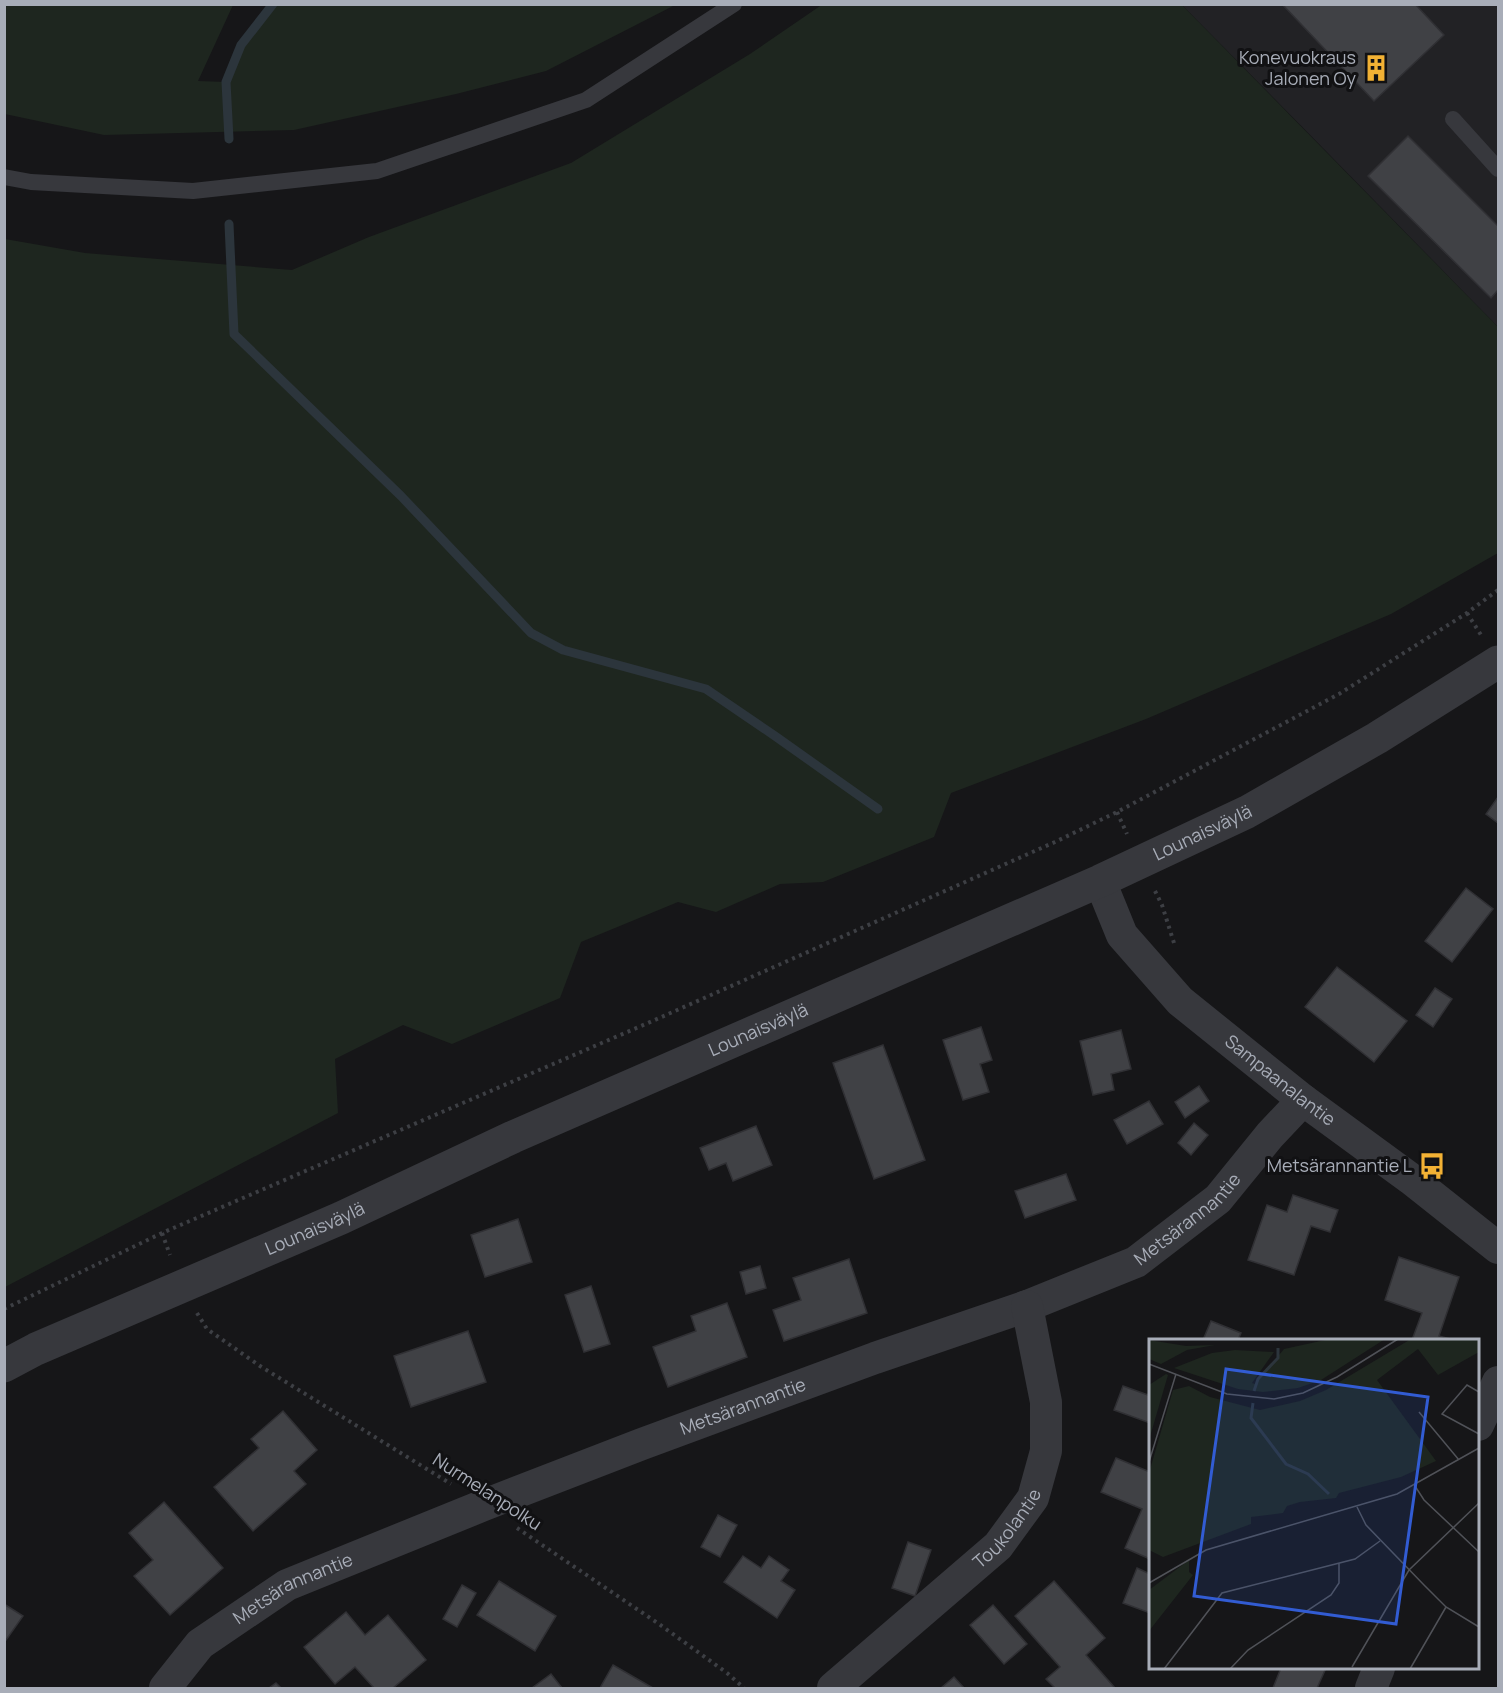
<svg xmlns="http://www.w3.org/2000/svg" width="1503" height="1693" font-family="Manrope,sans-serif">
	<style>
		.built { fill: #222225 }
		.green { fill: #1e261f }
		.lines { fill: none; stroke-linecap: round; stroke-linejoin: round }
		.stream { stroke: #2c353c; stroke-width: 9 }
		.building { fill: #404145; stroke: #303034; stroke-width: 1.5 }
		.path { stroke: #3d3f44; stroke-width: 4; stroke-dasharray: 3 4.5; stroke-linecap: butt }
		.service { stroke: #37383d; stroke-width: 16 }
		.minor { stroke: #37383d; stroke-width: 32 }
		.tertiary { stroke: #37383d; stroke-width: 33 }
		.labels { text-anchor: middle; stroke-width: 6; stroke-linejoin: round; paint-order: stroke }
		.poi-label { font-size: 18px; fill: #a8adb8; stroke: #111113; text-anchor: end }
		.street-label { font-size: 18px; fill: #a8adb8; stroke: #111113 }
		.inset-river { fill: none; stroke: #2c353c; stroke-width: 3 }
		.inset-road { fill: none; stroke: #505258; stroke-width: 1.5 }
		.view { fill: #325cd3; fill-opacity: 0.15; stroke: #325cd3; stroke-width: 3 }
		.inset-edge { fill: none; stroke: #a8adb8; stroke-width: 3 }
	</style>
	<rect width="100%" height="100%" fill="#161618"/>
	<path class="built" d="M1182,5H1498V327L1319,144Z"/>
	<g class="green">
		<path d="M5,4L233,5L198,81L226,82L241,45L275,5H675L546,71L456,94L294,130L104,135L5,114Z"/>
		<path d="M823,4L1182,5L1498,327V553L1391,614L1146,719L951,793L934,837L823,882L780,884L716,912L678,902L581,942L560,998L452,1044L403,1025L335,1059L338,1113L5,1287V239L85,253L292,270L369,237L571,163L750,54Z"/>
	</g>
	<g class="lines">
		<g class="stream">
			<path d="M229,139L226,82L241,45L273,4"/>
			<path d="M229,224L234,334L401,496L531,633L563,650L706,689L775,736L878,809"/>
		</g>
	</g>
	<g class="building">
		<path d="M1282,4H1415L1444,35L1374,101Z"/>
		<path d="M1408,136L1498,226V290L1491,298L1368,176Z"/>
		<path d="M1498,797V823L1486,814Z"/>
		<path d="M1466,888L1493,909L1452,962L1425,941Z"/>
		<path d="M1337,967L1407,1021L1374,1062L1305,1007Z"/>
		<path d="M1435,988L1452,999L1433,1027L1416,1015Z"/>
		<path d="M981,1027L992,1060L980,1064L989,1092L963,1100L943,1040Z"/>
		<path d="M1121,1030L1131,1069L1111,1074L1114,1090L1093,1095L1080,1041Z"/>
		<path d="M883,1045L925,1160L874,1179L833,1063Z"/>
		<path d="M1199,1086L1209,1101L1185,1118L1175,1102Z"/>
		<path d="M1149,1101L1163,1124L1127,1144L1114,1120Z"/>
		<path d="M1194,1123L1208,1135L1191,1155L1178,1143Z"/>
		<path d="M756,1126L772,1165L733,1181L726,1163L709,1170L700,1148Z"/>
		<path d="M1066,1174L1076,1200L1025,1218L1015,1191Z"/>
		<path d="M1293,1195L1338,1210L1330,1232L1311,1226L1294,1275L1248,1260L1267,1205L1287,1212Z"/>
		<path d="M518,1219L532,1262L485,1277L471,1235Z"/>
		<path d="M1399,1257L1459,1277L1439,1336L1454,1340H1412L1422,1313L1385,1300Z"/>
		<path d="M849,1259L867,1313L784,1341L773,1310L801,1300L793,1278Z"/>
		<path d="M760,1266L766,1288L746,1294L740,1272Z"/>
		<path d="M591,1286L610,1344L584,1352L565,1295Z"/>
		<path d="M727,1303L747,1357L668,1387L653,1347L696,1331L691,1316Z"/>
		<path d="M1211,1321L1241,1333L1238,1340H1203Z"/>
		<path d="M468,1331L486,1382L411,1407L394,1356Z"/>
		<path d="M1123,1386L1148,1395L1150,1388V1423L1114,1410Z"/>
		<path d="M283,1411L317,1450L294,1471L306,1484L253,1531L214,1487L259,1448L251,1439Z"/>
		<path d="M1116,1458L1150,1472V1559L1125,1548L1142,1509L1101,1492Z"/>
		<path d="M164,1502L223,1568L170,1615L134,1576L153,1560L129,1533Z"/>
		<path d="M718,1515L737,1525L720,1557L701,1547Z"/>
		<path d="M908,1542L931,1550L915,1596L892,1588Z"/>
		<path d="M743,1556L761,1568L769,1556L789,1570L781,1581L795,1590L777,1618L724,1582Z"/>
		<path d="M1137,1568L1150,1574V1613L1123,1603Z"/>
		<path d="M499,1581L556,1616L535,1651L477,1615Z"/>
		<path d="M1054,1581L1105,1638L1086,1655L1115,1688H1055L1046,1679L1060,1667L1015,1616Z"/>
		<path d="M462,1585L476,1593L457,1627L443,1619Z"/>
		<path d="M4,1604L23,1616L4,1643Z"/>
		<path d="M993,1605L1027,1644L1004,1664L970,1625Z"/>
		<path d="M346,1612L365,1635L388,1615L426,1660L393,1688H374L355,1667L335,1684L304,1647Z"/>
		<path d="M613,1665L653,1688H600Z"/>
		<path d="M1281,1668H1326L1317,1688H1273Z"/>
		<path d="M551,1674L562,1688H532Z"/>
		<path d="M954,1677L964,1688H941Z"/>
		<path d="M276,1683L281,1688H269Z"/>
	</g>
	<g class="lines">
		<g class="path">
			<path d="M1467,613L1481,635"/>
			<path d="M1117,812L1127,834"/>
			<path d="M1155,891L1162,905L1174,943"/>
			<path d="M162,1233L170,1255"/>
			<path d="M4,1309L162,1233L648,1023L1055,842L1117,812L1339,694L1467,613L1498,590"/>
			<path d="M197,1313L207,1329L260,1366L451,1484"/>
			<path d="M517,1528L659,1624L727,1673L744,1688"/>
		</g>
		<g class="service">
			<path d="M1453,119L1498,169"/>
			<path d="M4,177L31,182L193,191L377,171L586,100L734,4"/>
		</g>
		<g class="minor">
			<path id="s1" d="M1100,881L1122,935L1180,1001L1303,1100L1411,1179L1498,1248"/>
			<path d="M1478,1425L1498,1382"/>
			<path id="s2" d="M165,1688L200,1644L287,1585L484,1505L642,1444L875,1358L1027,1306L1136,1262L1218,1199L1270,1135L1303,1100"/>
			<path id="s3" d="M833,1688L998,1546L1033,1498L1046,1451V1402L1027,1306"/>
			<path d="M1371,1688L1379,1668"/>
		</g>
		<path class="tertiary" id="s4" d="M4,1366L36,1349L341,1218L513,1137L1100,881L1247,812L1377,738L1498,662"/>
	</g>
	<defs>
		<symbol id="building-bare" viewBox="-9 -9 18 18"><path d="M-4-6H4V6H1V3H-1V6H-4ZM-2.5-4.3h1.7v1.8h-1.7ZM.8-4.3h1.7v1.8H.8ZM-2.5-1h1.7V.8h-1.7ZM.8-1h1.7V.8H.8Z" fill="#f2b134" stroke="#111113" stroke-width="2.5" paint-order="stroke"/></symbol>
		<symbol id="bus-bare" viewBox="-9 -9 18 18"><path d="M-5-6H5V4H4V6H2V4H-2V6H-4V4H-5ZM-3.5-4V0h7V-4ZM-3.5 1.2v1.5H-2V1.2ZM2 1.2v1.5H3.5V1.2Z" fill="#f2b134" stroke="#111113" stroke-width="2.5" paint-order="stroke"/></symbol>
	</defs>
	<g fill-rule="evenodd">
		<use href="#building-bare" x="1357" y="49" width="38" height="38"/>
		<use href="#bus-bare" x="1413" y="1147" width="38" height="38"/>
	</g>
	<g class="labels">
		<g class="poi-label">
			<text x="1356" y="64">Konevuokraus<tspan x="1356" dy="21">Jalonen Oy</tspan></text>
			<text x="1412" y="1172">Metsärannantie L</text>
		</g>
		<g class="street-label">
			<text dy="6" stroke="none"><textPath href="#s4" startOffset="1312">Lounaisväylä</textPath></text>
			<text dy="6" stroke="none"><textPath href="#s4" startOffset="826">Lounaisväylä</textPath></text>
			<text dy="6" stroke="none"><textPath href="#s1" startOffset="274">Sampaanalantie</textPath></text>
			<text dy="6" stroke="none"><textPath href="#s2" startOffset="1137">Metsärannantie</textPath></text>
			<text dy="6" stroke="none"><textPath href="#s4" startOffset="340">Lounaisväylä</textPath></text>
			<text dy="6" stroke="none"><textPath href="#s2" startOffset="651">Metsärannantie</textPath></text>
			<text transform="translate(487 1492) rotate(33)" y="6">Nurmelanpolku</text>
			<text dy="6" stroke="none"><textPath href="#s3" startOffset="237">Toukolantie</textPath></text>
			<text dy="6" stroke="none"><textPath href="#s2" startOffset="165">Metsärannantie</textPath></text>
		</g>
	</g>
	<g transform="translate(1149 1339)">
		<rect width="330" height="330" fill="#161618"/>
		<path d="M181,0H236L172,41L149,49L114,53L89,50L25,29L63,14L86,11L125,13L103,44L106,45L135,10ZM262,0H330V13L289,36L269,10L228,41L287,122L252,138L190,154L187,159L151,163L138,167L134,174L102,178V185L14,218L0,211V134L24,51L40,47L61,58L111,71L151,62L177,51ZM0,1L37,7L66,6L38,11L12,25L0,20ZM17,35L19,36L0,101V46ZM40,221V233L44,236L0,292V251Z" fill="#1e261f"/>
		<path class="inset-river" d="M105,52L109,40L129,19V9M104,64L102,79L137,125L159,135L180,155"/>
		<path class="inset-road" d="M0,25L78,55L125,60L154,54L188,38L249,0M330,53L318,46L293,75L330,95M270,73L310,121M0,123L27,35M266,147L275,161L330,213M208,168L217,186L275,246L297,268L330,288M0,244L57,211L248,155L330,109M203,328L260,231L330,164M15,330L73,254L206,220L231,202M81,330L99,311L182,256L190,244V224M261,330L297,268"/>
		<path class="view" d="M77,30L279,58L247,285L45,257Z"/>
		<rect width="330" height="330" class="inset-edge"/>
	</g>
	<rect width="1503" height="1693" fill="none" stroke="#a8adb8" stroke-width="12"/>
</svg>
